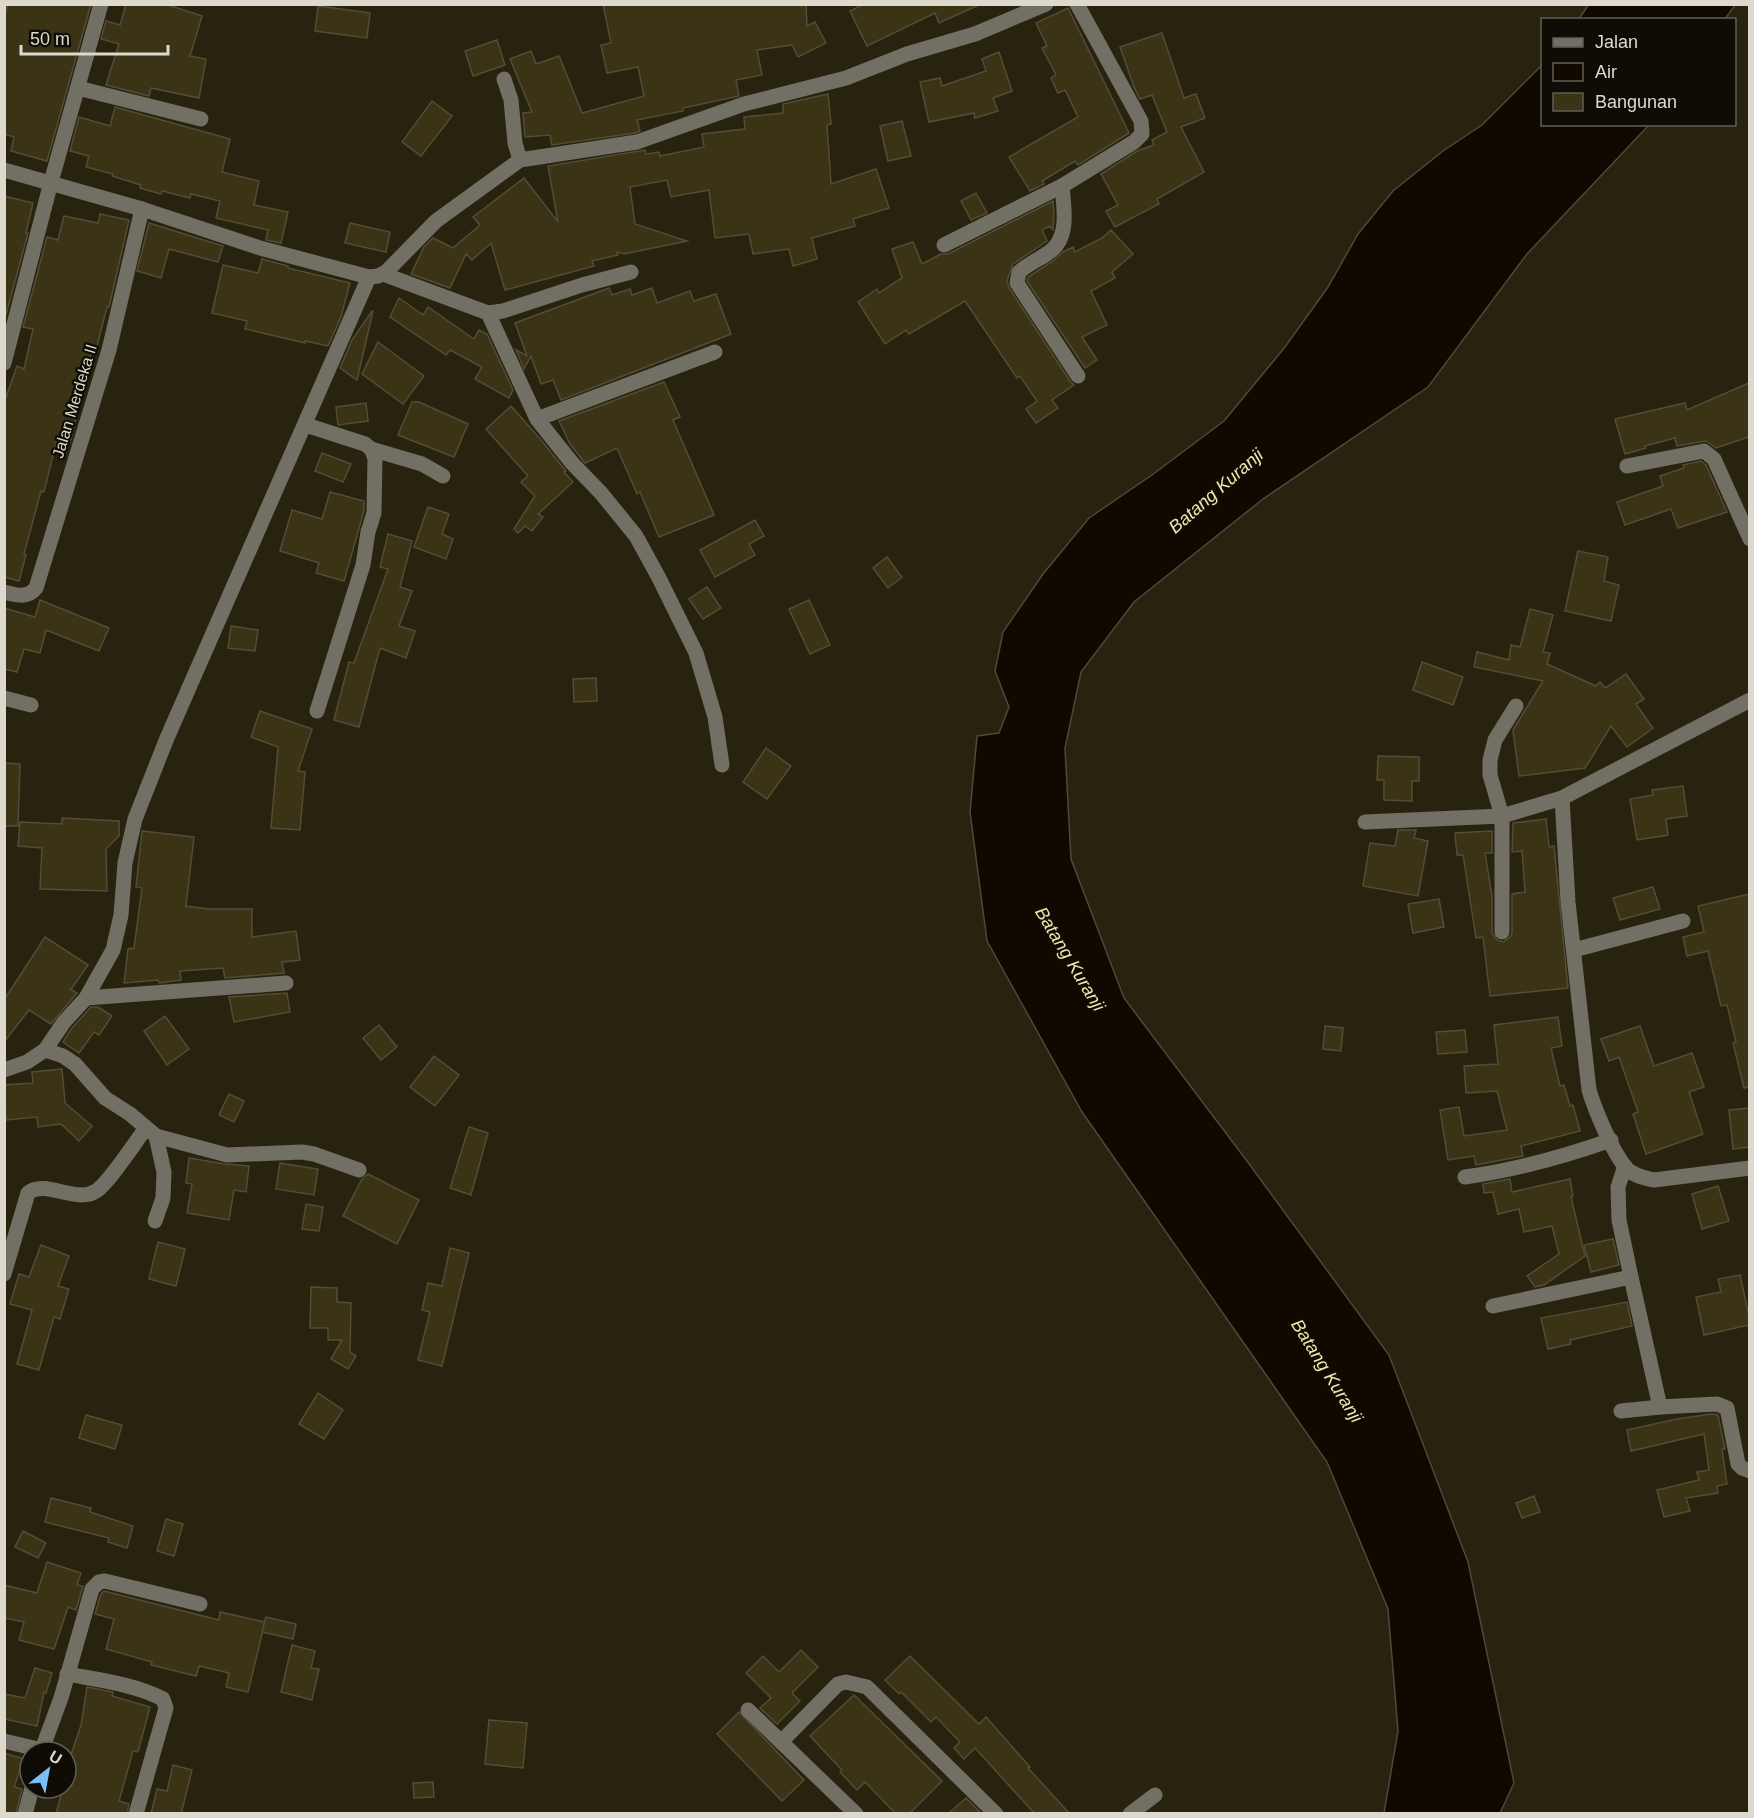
<svg xmlns="http://www.w3.org/2000/svg" width="1754" height="1818" font-family="Arial,sans-serif">
	<style>
		.water { fill: #100900; stroke: #4e483e; stroke-width: 1.5 }
		.building { fill: #3a3316; stroke: #534d37; stroke-width: 1.5 }
		.lines { fill: none; stroke-linecap: round; stroke-linejoin: round }
		.minor { stroke: #726f65; stroke-width: 15 }
		.labels { text-anchor: middle; stroke-width: 4.5; stroke-linejoin: round; paint-order: stroke }
		.street-label { font-size: 16px; fill: #dddacd; stroke: #0f0c05 }
		.water-label { font-size: 18px; font-style: italic; fill: #f4e4ab; stroke: #0f0c05 }
	</style>
	<rect width="100%" height="100%" fill="#28230e"/>
	<g class="water">
		<path d="M1589,4H1735V5L1725,19H1579Z"/>
		<path d="M1542,65V124L1649,125L1527,254L1428,387L1263,499L1134,602L1081,672L1065,748L1071,859L1124,998L1247,1161L1389,1355L1468,1562L1514,1783L1500,1813H1384L1398,1731L1388,1609L1327,1462L1082,1112L987,941L970,812L977,736L999,733L1009,707L995,671L1003,632L1043,574L1089,518L1152,475L1224,421L1285,347L1328,287L1358,234L1393,191L1443,151L1482,125Z"/>
	</g>
	<g class="building">
		<path d="M8,4H91L47,161L11,151L14,137L4,134V17Z"/>
		<path d="M126,4H165L202,16L190,56L206,59L199,98L151,88L149,96L106,85L119,44L101,39L106,21L120,25Z"/>
		<path d="M603,4H806L807,26L815,22L826,43L798,57L792,45L757,50L762,75L736,80L739,96L683,108V111L637,120L640,131L635,133L552,145L550,135L525,137L523,113L532,112L510,59L531,51L536,64L559,56L582,113L644,96L638,67L607,73L601,45L611,43Z"/>
		<path d="M864,4H981L939,23L935,13L867,46L850,11Z"/>
		<path d="M318,6L370,13L367,38L315,31Z"/>
		<path d="M1068,8L1129,133L1078,165L1075,161L1042,181L1044,184L1030,191L1009,157L1078,117L1065,90L1058,93L1051,78L1056,75L1042,48L1047,46L1036,23Z"/>
		<path d="M1162,33L1184,98L1196,94L1205,118L1181,127L1204,172L1157,199L1159,204L1115,227L1106,211L1118,205L1101,174L1137,151L1154,145L1152,140L1167,132L1152,95L1140,99L1134,87L1120,47Z"/>
		<path d="M497,40L505,65L473,76L465,51Z"/>
		<path d="M999,52L1012,91L993,98L998,111L975,118L974,113L929,122L920,82L940,78L942,86L986,71L982,59Z"/>
		<path d="M828,94L831,124L827,125L831,184L876,169L889,208L853,219L855,226L812,238L817,259L793,266L789,249L753,254L749,234L715,238L709,190L671,197L667,180L630,187L635,224L687,241L624,254L617,252L618,255L592,261L594,266L505,290L491,243L472,260L466,254L450,288L411,274L424,247L433,238L453,248L480,225L473,217L524,178L558,222L548,166L645,150L646,154L659,152L660,156L704,147L702,134L745,129L744,117L783,113V104Z"/>
		<path d="M432,101L452,116L421,156L402,142Z"/>
		<path d="M115,107L230,139L222,172L259,181L254,205L288,212L281,243L266,240L268,230L216,218L220,201L191,194L190,198L162,191L161,194L140,188L141,185L112,176L113,174L86,167L89,156L70,151L79,117L110,126Z"/>
		<path d="M902,121L911,156L888,161L880,126Z"/>
		<path d="M976,193L987,213L971,220L961,201Z"/>
		<path d="M4,196L33,203L26,233H28L4,322Z"/>
		<path d="M1053,201L1054,214L1053,230L1050,226L1042,230L1047,241L1013,264L1007,281L1009,288L1070,381L1074,385L1052,400L1058,408L1036,423L1026,409L1037,401L1020,376L1017,378L965,301L909,334L906,330L885,344L858,302L877,289L879,293L902,278L892,249L913,242L922,264L941,254H948Z"/>
		<path d="M100,214L129,220L109,307H107L95,354H91L70,443L57,439L44,492L41,491L24,554L26,555L19,581L4,577V403L17,366L24,369L33,329L23,327L47,237L58,240L64,216L98,223Z"/>
		<path d="M149,223L223,246L218,262L169,249L161,278L137,271Z"/>
		<path d="M350,223L390,232L386,252L345,243Z"/>
		<path d="M1111,230L1133,254L1112,272L1115,278L1091,291L1107,325L1082,337L1097,360L1085,368L1027,281L1028,277L1053,261L1063,252L1073,247L1075,252L1102,238Z"/>
		<path d="M262,259L288,266V268L350,283L341,317L328,346L305,341V343L245,329L247,321L212,313L223,265L258,273Z"/>
		<path d="M609,288L612,295L630,289L632,295L652,288L657,303L690,291L694,301L716,294L731,334L561,400L553,380L541,384L531,356L524,369L516,350L527,356L515,323Z"/>
		<path d="M399,298L423,315L428,307L474,339L479,330L487,334L513,390L509,398L475,379L482,367L450,350L446,355L390,317Z"/>
		<path d="M372,311H373L357,380L340,368L352,340Z"/>
		<path d="M378,342L424,376L403,404L362,374Z"/>
		<path d="M664,382L680,417L673,420L714,515L659,537L640,492L637,494L617,448L585,463L570,444L559,421Z"/>
		<path d="M1749,383V437L1716,448L1706,441L1677,446L1675,438L1645,446L1646,448L1625,454L1615,419L1685,403L1687,410Z"/>
		<path d="M412,402H419L468,424L454,457L398,435Z"/>
		<path d="M366,403L368,421L338,425L336,407Z"/>
		<path d="M511,406L541,440L566,471L564,472L573,482L538,514L543,517L532,531L525,526L518,533L514,529L535,496L521,482L528,476L486,429Z"/>
		<path d="M322,453L351,464L343,482L315,471Z"/>
		<path d="M1701,461L1706,465L1727,512L1678,528L1671,509L1625,525L1617,502L1663,486L1660,476L1684,468L1683,465Z"/>
		<path d="M330,492L364,501V511L344,581L316,573L319,563L280,551L292,510L322,519Z"/>
		<path d="M428,507L449,514L442,534L453,539L446,559L414,547Z"/>
		<path d="M755,520L764,536L749,544L755,555L715,577L700,550Z"/>
		<path d="M388,534L412,541L400,587L412,591L399,626L415,631L406,658L380,648L359,727L334,720L349,662L354,663L388,569L380,567Z"/>
		<path d="M1578,551L1608,557L1604,581L1619,585L1611,621L1565,611Z"/>
		<path d="M887,557L902,577L888,588L873,568Z"/>
		<path d="M707,587L721,608L703,619L689,599Z"/>
		<path d="M40,600L109,628L99,651L46,630L40,653L24,649L17,672L4,669V608L35,617Z"/>
		<path d="M809,600L830,645L810,654L789,609Z"/>
		<path d="M1530,609L1553,615L1543,652L1550,653L1547,664L1596,686L1600,682L1605,688L1626,674L1644,699L1636,704L1653,728L1627,747L1611,726L1585,768L1519,776L1513,730L1543,681L1474,667L1477,652L1509,660L1511,645L1520,647Z"/>
		<path d="M231,626L258,630L255,651L228,648Z"/>
		<path d="M1422,662L1463,677L1453,705L1413,690Z"/>
		<path d="M596,678L597,701L574,702L573,679Z"/>
		<path d="M260,711L312,729L298,771L305,772L300,830L271,828L278,747L251,737Z"/>
		<path d="M766,748L791,766L767,799L743,782Z"/>
		<path d="M1378,756L1419,757V781H1412V801L1384,800V780H1377Z"/>
		<path d="M4,763L20,764L18,826H4Z"/>
		<path d="M1683,786L1687,816L1666,819L1668,835L1637,840L1630,799L1653,795L1652,790Z"/>
		<path d="M62,818L119,821V836L106,849L107,891L40,889L42,848L18,846L20,822L62,824Z"/>
		<path d="M1546,819L1549,847L1554,846L1568,988L1490,996L1483,937L1476,938L1463,855H1457L1455,833L1492,831V853H1485L1492,896V933L1497,940L1503,942L1510,937L1512,933V894L1525,892L1522,851L1512,852L1513,823Z"/>
		<path d="M1398,830H1416L1414,838L1428,841L1418,896L1363,886L1370,843L1395,846Z"/>
		<path d="M142,831L194,837L186,906L209,909H252V937L296,931L300,960L282,962L284,973L225,978L223,968L180,971L181,980L159,983L158,980L124,983L128,949L134,948L142,888L136,887Z"/>
		<path d="M1653,887L1660,909L1620,920L1613,898Z"/>
		<path d="M1749,894V1087L1744,1088L1733,1043L1736,1042L1727,1005L1721,1006L1708,951L1687,956L1683,937L1704,932L1698,906Z"/>
		<path d="M1439,899L1444,927L1413,933L1408,904Z"/>
		<path d="M45,937L88,965L72,988L70,989L77,993L51,1024L29,1010L4,1042V1000Z"/>
		<path d="M287,993L290,1012L234,1022L229,997Z"/>
		<path d="M91,1007H98L112,1016L99,1035L94,1032L79,1053L63,1042L72,1028Z"/>
		<path d="M165,1016L189,1049L167,1065L144,1031Z"/>
		<path d="M1558,1017L1562,1046L1551,1048L1560,1086L1564,1085L1570,1106L1573,1105L1580,1131L1521,1146L1523,1156L1518,1157L1476,1165L1474,1156L1448,1160L1440,1110L1459,1107L1464,1136L1507,1130L1497,1091L1466,1093L1464,1066L1498,1064L1494,1025Z"/>
		<path d="M379,1025L397,1047L381,1060L363,1038Z"/>
		<path d="M1325,1026L1343,1028L1341,1051L1323,1049Z"/>
		<path d="M1640,1026L1654,1066L1692,1053L1704,1087L1689,1092L1703,1134L1646,1154L1633,1114L1638,1112L1619,1057L1609,1061L1601,1039Z"/>
		<path d="M1465,1030L1467,1052L1438,1054L1436,1032Z"/>
		<path d="M434,1056L459,1075L435,1106L410,1087Z"/>
		<path d="M62,1069L65,1103L92,1126L79,1141L61,1124L38,1127L37,1117L6,1120L4,1085L33,1083L32,1072Z"/>
		<path d="M229,1094L244,1101L234,1122L219,1115Z"/>
		<path d="M1749,1108V1147L1733,1149L1729,1110Z"/>
		<path d="M469,1127L488,1133L471,1195L450,1188Z"/>
		<path d="M189,1158L225,1164L249,1166L246,1192L234,1190L229,1220L187,1213L192,1184L186,1183Z"/>
		<path d="M280,1163L318,1169L314,1195L276,1189Z"/>
		<path d="M368,1174L419,1200L397,1244L343,1216L362,1179Z"/>
		<path d="M1510,1179L1512,1192L1570,1179L1573,1196L1571,1197L1585,1256L1544,1285L1535,1287L1527,1276L1559,1254L1552,1226L1524,1232L1519,1209L1498,1214L1493,1192L1484,1193L1483,1184Z"/>
		<path d="M1718,1186L1729,1221L1702,1229L1692,1194Z"/>
		<path d="M306,1204L323,1207L319,1231L302,1229Z"/>
		<path d="M1613,1239L1619,1265L1591,1272L1584,1245Z"/>
		<path d="M158,1242L185,1249L176,1286L149,1279Z"/>
		<path d="M41,1245L69,1256L58,1286L69,1289L60,1319L54,1317L39,1370L17,1364L32,1310L10,1304L19,1274L29,1277Z"/>
		<path d="M450,1248L469,1253L442,1366L418,1360L430,1312L422,1310L428,1283L442,1286Z"/>
		<path d="M1740,1275L1749,1316V1325L1704,1335L1696,1297L1721,1292L1718,1279Z"/>
		<path d="M311,1287L337,1288V1302L351,1303L350,1352L356,1356L348,1369L331,1359L342,1340H328V1328H310Z"/>
		<path d="M1627,1302L1632,1326L1570,1340L1571,1344L1548,1349L1541,1318Z"/>
		<path d="M318,1393L343,1410L324,1439L299,1424Z"/>
		<path d="M1711,1414L1718,1415L1725,1449H1722L1727,1484L1717,1486L1718,1493L1686,1498L1690,1511L1664,1517L1657,1490L1699,1480L1697,1472L1709,1470L1704,1434L1631,1451L1627,1430L1677,1419Z"/>
		<path d="M86,1415L122,1425L115,1449L79,1438Z"/>
		<path d="M1534,1496L1540,1512L1522,1518L1516,1503Z"/>
		<path d="M51,1498L91,1508L90,1512L133,1526L127,1548L108,1542L109,1538L45,1522Z"/>
		<path d="M166,1519L183,1524L174,1556L157,1551Z"/>
		<path d="M23,1531L46,1543L38,1558L15,1547Z"/>
		<path d="M47,1562L81,1573L77,1585L83,1586L76,1610L68,1607L54,1649L19,1640L24,1622L4,1618V1585L37,1593Z"/>
		<path d="M104,1591L219,1620L220,1612L265,1622L248,1692L226,1687L229,1673L199,1666L196,1676L151,1665L152,1662L106,1649L114,1619L95,1614L101,1594Z"/>
		<path d="M266,1617L296,1624L293,1639L262,1632Z"/>
		<path d="M292,1645L315,1651L311,1668L319,1669L312,1700L281,1692Z"/>
		<path d="M801,1650L818,1667L792,1693L800,1701L777,1724L760,1708L771,1698L746,1673L763,1656L779,1672Z"/>
		<path d="M910,1656L979,1724L986,1717L1030,1767L1028,1768L1070,1814H1035L975,1748L964,1759L954,1748L960,1742L936,1717L931,1722L901,1692L899,1694L885,1680Z"/>
		<path d="M35,1668L52,1673L46,1693L44,1692L37,1726L4,1719V1694L25,1698Z"/>
		<path d="M87,1687L113,1692L112,1696L150,1707L138,1752L133,1751L119,1801L129,1804L127,1814H56L63,1788H66V1770L81,1725Z"/>
		<path d="M854,1695L942,1781L909,1814H896L865,1782L857,1790L840,1772L842,1770L810,1736Z"/>
		<path d="M739,1712L804,1780L782,1801L717,1734Z"/>
		<path d="M489,1720L527,1723L523,1768L485,1764Z"/>
		<path d="M4,1753L24,1759L14,1787L22,1789L16,1814H4Z"/>
		<path d="M173,1765L192,1770L181,1814H151L157,1789L167,1791Z"/>
		<path d="M433,1782L434,1797L414,1798L413,1783Z"/>
		<path d="M966,1798L982,1814H948Z"/>
	</g>
	<g class="lines">
		<g class="minor">
			<path d="M504,79L511,100L515,143L520,160"/>
			<path d="M78,88L201,119"/>
			<path d="M4,170L142,209L260,248L369,277L378,276L386,272L436,221L520,160L637,142L744,104L846,78L907,54L975,34L1046,4"/>
			<path d="M1062,186C1064,209 1070,239 1048,253C1038,260 1028,264 1019,272L1017,283L1078,376"/>
			<path d="M944,245L1062,186L1134,142L1142,134L1141,121L1077,4"/>
			<path d="M383,274L488,313L503,311L582,285L631,272"/>
			<path d="M488,313L537,419L572,463L601,493L636,536L659,578L696,653L715,717L722,765"/>
			<path d="M4,363L51,182L101,4"/>
			<path d="M537,419L715,352"/>
			<path d="M306,425L365,444L371,449L375,458L374,513L368,532L363,565L317,711"/>
			<path d="M371,449L422,464L443,476"/>
			<path d="M1627,466L1704,451L1714,459L1750,539"/>
			<path d="M4,592C16,595 27,599 36,588L109,350L142,209"/>
			<path d="M4,698L31,705"/>
			<path d="M1562,798L1568,902L1589,1090C1595,1110 1614,1156 1628,1170C1635,1176 1645,1178 1654,1180L1750,1168"/>
			<path d="M1365,822L1502,816L1562,798L1750,700"/>
			<path d="M1502,932V816L1490,775V760L1495,740L1516,706"/>
			<path d="M1574,950L1683,921"/>
			<path d="M86,998L286,983"/>
			<path d="M45,1050L63,1056L75,1064L105,1098L130,1114L156,1136L164,1172L163,1198L155,1221"/>
			<path d="M4,1070L27,1062L45,1050L64,1022L86,998L113,950L121,915L125,863L135,819L167,738L369,277"/>
			<path d="M156,1136L227,1155L302,1152L314,1154L359,1170"/>
			<path d="M1625,1166L1618,1187L1619,1220L1631,1277"/>
			<path d="M1465,1177C1515,1170 1563,1157 1611,1140"/>
			<path d="M4,1274L28,1193C45,1179 77,1204 96,1191C108,1184 136,1141 146,1128"/>
			<path d="M1493,1306L1631,1277L1660,1407L1717,1404L1727,1408L1738,1464L1742,1468L1750,1471"/>
			<path d="M1621,1411L1660,1407"/>
			<path d="M67,1674C99,1680 134,1684 163,1699L166,1708L136,1814"/>
			<path d="M748,1710L856,1814"/>
			<path d="M4,1741L42,1750"/>
			<path d="M781,1742L838,1684L846,1682L867,1687L996,1814"/>
			<path d="M41,1752L61,1698L92,1589L99,1582L105,1581L200,1604"/>
			<path d="M25,1814L32,1788"/>
			<path d="M1130,1814L1155,1795"/>
		</g>
	</g>
	<g class="labels">
		<g class="street-label">
			<text transform="translate(74 401) rotate(-73)" y="6">Jalan Merdeka II</text>
		</g>
		<g class="water-label">
			<text transform="translate(1216 491) rotate(-41)" y="6">Batang Kuranji</text>
			<text transform="translate(1070 959) rotate(59)" y="6">Batang Kuranji</text>
			<text transform="translate(1327 1371) rotate(58)" y="6">Batang Kuranji</text>
		</g>
	</g>
	<rect width="1754" height="1818" fill="none" stroke="#dddacd" stroke-width="12"/>
	<rect x="1541" y="18" width="195" height="108" fill="#0f0c05" stroke="#615e55" stroke-width="1.5"/>
	<rect x="1553" y="38" width="30" height="9" fill="#726f65" stroke="#615e55" stroke-width="1.5"/>
	<text x="1595" y="48" font-size="18" fill="#dddacd">Jalan</text>
	<rect x="1553" y="63" width="30" height="18" fill="#100900" stroke="#615e55" stroke-width="1.5"/>
	<text x="1595" y="78" font-size="18" fill="#dddacd">Air</text>
	<rect x="1553" y="93" width="30" height="18" fill="#3a3316" stroke="#615e55" stroke-width="1.5"/>
	<text x="1595" y="108" font-size="18" fill="#dddacd">Bangunan</text>
	<g transform="translate(48 1770) rotate(31)"><circle r="28" fill="#0f0c05" stroke="#615e55" stroke-width="1.5"/>
	<path d="M0-4.5L10 22L0 15L-10 22Z" fill="#79bff8"/>
	<text y="-9" font-size="16" font-weight="bold" text-anchor="middle" fill="#dddacd">U</text>
	</g>
	<path d="M21 45v9h147v-9" fill="none" stroke="#dddacd" stroke-width="3"/>
	<text x="30" y="45" font-size="18" fill="#dddacd" stroke="#0f0c05" stroke-width="4.5" paint-order="stroke">50 m</text>
</svg>
